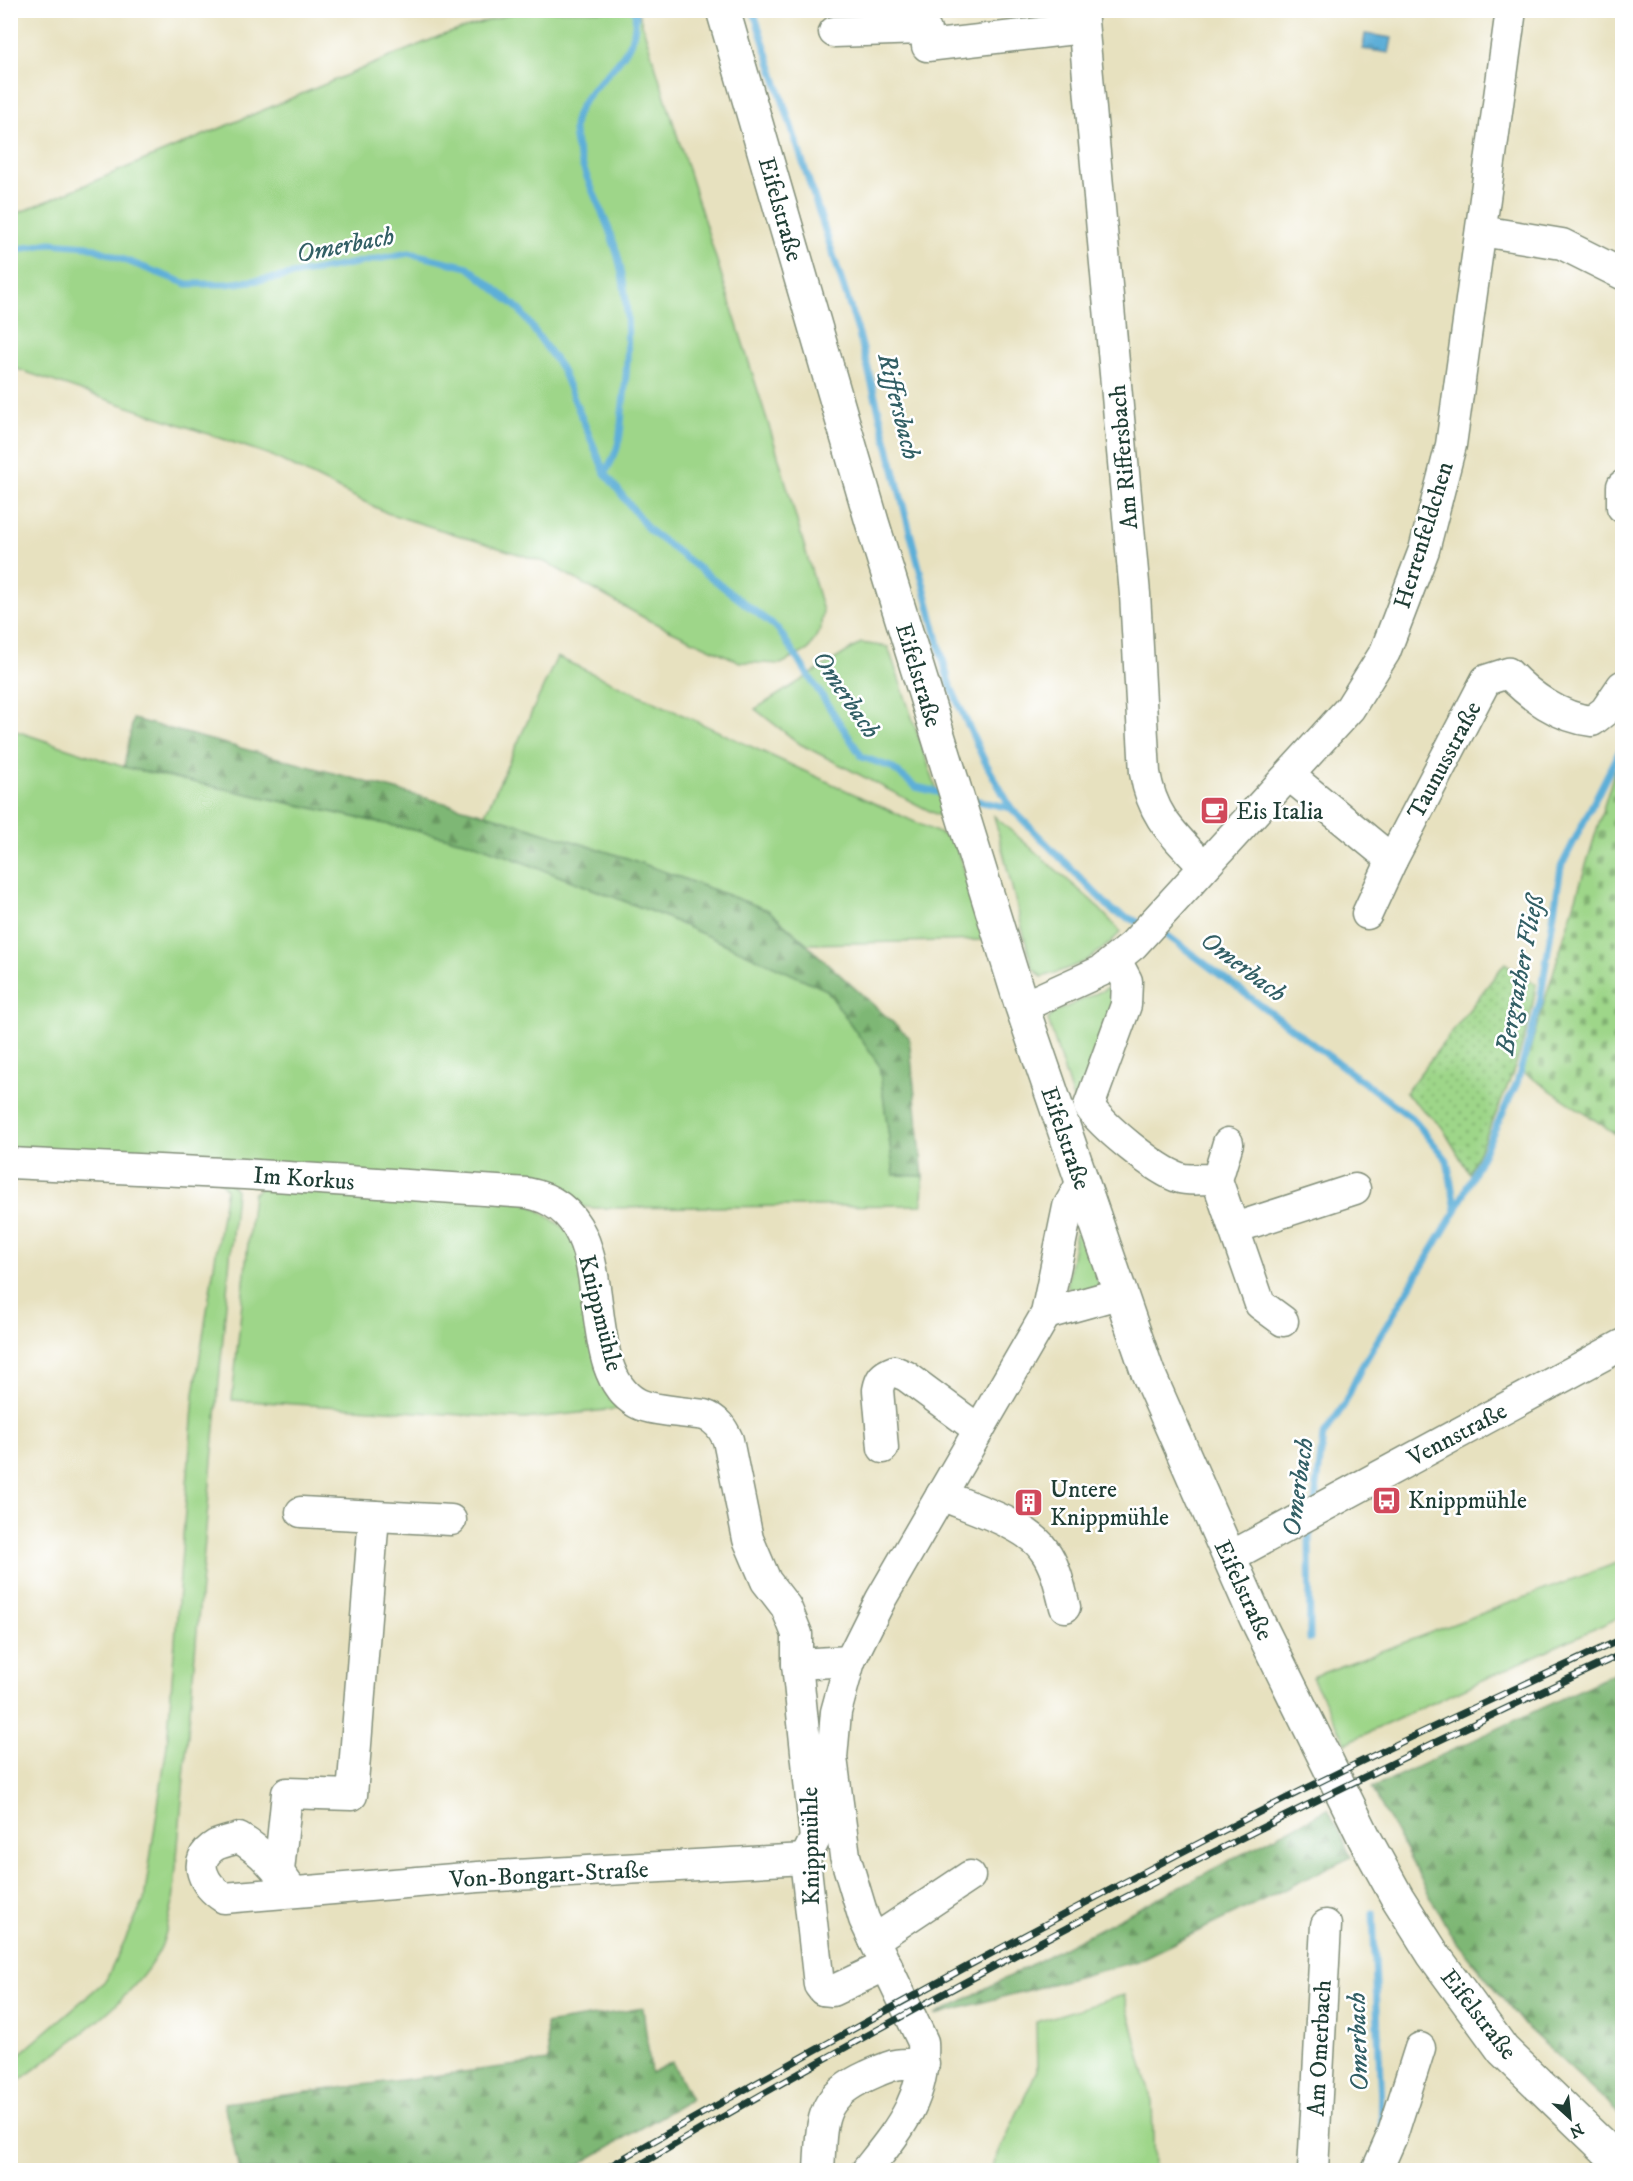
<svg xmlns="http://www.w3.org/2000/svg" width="1633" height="2181" font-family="'IM FELL DW Pica',serif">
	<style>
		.grass { fill: #9ed689; stroke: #5e8a5e; stroke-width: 1.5 }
		.forest { fill: url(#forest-firs); stroke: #4e7a54; stroke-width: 1.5 }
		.cemetery { fill: url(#cemetery-stones); stroke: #5e8a5e; stroke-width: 1.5 }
		.park { fill: url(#park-dots); stroke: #5e8a5e; stroke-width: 1.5 }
		.water { fill: url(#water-ripples); stroke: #3e7686; stroke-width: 1.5 }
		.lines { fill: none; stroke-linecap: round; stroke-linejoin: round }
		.stream { stroke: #5dafd8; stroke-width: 7 }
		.minor-casing { stroke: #838f7a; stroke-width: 33 }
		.major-casing { stroke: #838f7a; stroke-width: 36 }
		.minor { stroke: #fff; stroke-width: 30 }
		.major { stroke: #fff; stroke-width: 33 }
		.rail-casing { stroke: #1f3d34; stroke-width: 7 }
		.rail { stroke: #fff; stroke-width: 4.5; stroke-dasharray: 14; stroke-linecap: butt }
		.labels { text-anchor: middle; stroke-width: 5; stroke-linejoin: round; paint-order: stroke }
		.street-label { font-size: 24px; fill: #1f3d34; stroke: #fff }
		.poi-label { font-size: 24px; fill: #1f3d34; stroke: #fff; text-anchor: start }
		.water-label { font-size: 26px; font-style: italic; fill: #325f65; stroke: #fff }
	</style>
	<defs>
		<pattern id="forest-firs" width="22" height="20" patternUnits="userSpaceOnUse" patternTransform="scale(1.5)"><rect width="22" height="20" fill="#7eb775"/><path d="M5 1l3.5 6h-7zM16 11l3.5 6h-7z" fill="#679661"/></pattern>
		<pattern id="cemetery-stones" width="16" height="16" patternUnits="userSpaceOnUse" patternTransform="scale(1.5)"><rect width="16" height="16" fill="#9ed689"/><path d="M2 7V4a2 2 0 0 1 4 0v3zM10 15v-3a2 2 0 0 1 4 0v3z" fill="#80af71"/></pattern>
		<pattern id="park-dots" width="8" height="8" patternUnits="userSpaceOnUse" patternTransform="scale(1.5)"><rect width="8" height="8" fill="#9ed689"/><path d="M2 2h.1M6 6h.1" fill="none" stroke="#80af71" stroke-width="1.8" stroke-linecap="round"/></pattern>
		<pattern id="water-ripples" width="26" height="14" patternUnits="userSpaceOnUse" patternTransform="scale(1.5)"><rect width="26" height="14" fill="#5dafd8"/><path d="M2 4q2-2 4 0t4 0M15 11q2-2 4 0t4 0" fill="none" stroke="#4c90b0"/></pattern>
	</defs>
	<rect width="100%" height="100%" fill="#fff"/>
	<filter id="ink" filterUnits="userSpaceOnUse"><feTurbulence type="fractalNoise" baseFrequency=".0167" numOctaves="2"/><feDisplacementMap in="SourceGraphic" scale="12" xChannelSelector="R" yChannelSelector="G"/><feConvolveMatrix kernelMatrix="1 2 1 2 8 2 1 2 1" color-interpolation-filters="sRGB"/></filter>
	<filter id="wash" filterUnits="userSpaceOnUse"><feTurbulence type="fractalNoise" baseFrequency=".008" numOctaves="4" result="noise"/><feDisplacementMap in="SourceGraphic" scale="24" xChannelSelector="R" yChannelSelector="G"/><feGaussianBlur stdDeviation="1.35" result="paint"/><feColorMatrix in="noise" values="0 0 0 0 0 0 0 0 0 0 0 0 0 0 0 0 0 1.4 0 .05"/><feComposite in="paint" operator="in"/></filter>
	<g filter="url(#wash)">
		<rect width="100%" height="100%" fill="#e7e1bf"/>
		<g class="grass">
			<path d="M520,11H638L775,445L823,611L820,630L808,650L781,664L740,662L648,620L547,563L387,513L270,455L11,367V216L440,36Z"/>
			<path d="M861,643L888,647L947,820L800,744L755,709Z"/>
			<path d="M557,657L954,840L987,940L808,944L768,910L630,859L485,814Z"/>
			<path d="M10,729L124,767L473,843L663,916L827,990L879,1065L894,1175L923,1176L922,1205L595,1208L11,1154Z"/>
			<path d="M994,816L1093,902L1121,932C1092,961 1081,965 1042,977L1032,967Z"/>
			<path d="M1108,988L1117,994L1079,1105L1074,1102L1048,1020L1053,1013Z"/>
			<path d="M220,1180L230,1182L236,1190L173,1902C169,1916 167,1933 161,1947C133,2004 59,2049 11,2087V2062L106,1980L144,1900L167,1745L194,1394L226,1189Z"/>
			<path d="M272,1180L525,1201L575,1235L620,1402L616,1409L524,1419L232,1400L253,1194Z"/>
			<path d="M1078,1221L1100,1287L1072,1293L1067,1286Z"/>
			<path d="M1622,1561V1616L1346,1743L1312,1677Z"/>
			<path d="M1124,1995L1152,2102L1154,2170H991L1037,2070L1036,2022Z"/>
		</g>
		<g class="forest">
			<path d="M133,719L485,814L630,859L768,910L909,1037L923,1176L894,1175L879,1065L827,990L663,916L473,843L124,767Z"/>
			<path d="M1622,1670V2116L1524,2025L1451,1935L1372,1788Z"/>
			<path d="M1328,1809L1351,1857L1137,1961L935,2015Z"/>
			<path d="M643,2008L651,2073L672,2062L691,2099L570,2170H239L224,2103L549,2061L546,2024Z"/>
		</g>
		<path class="cemetery" d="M1615,770L1622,777V1138L1523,1072Z"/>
		<path class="park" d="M1505,963L1536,984C1527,1051 1497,1112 1469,1173L1442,1127L1405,1093Z"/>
		<path class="water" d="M1365,34L1392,38L1389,53L1363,49Z"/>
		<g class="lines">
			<g class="stream">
				<path d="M753,10L859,334L949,683L983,758L1011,808"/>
				<path d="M10,251L50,243L88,246L187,284H226L276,278L409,253L468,267L519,309L561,368L605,473L649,530L778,629L862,757L891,767L916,787L946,794"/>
				<path d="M605,473C609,465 615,456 617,448C621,437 621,423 622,412C630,354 632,291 611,235C602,209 573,154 574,128C577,82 642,67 635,10"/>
				<path d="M969,799L1011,808L1113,911L1142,924"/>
				<path d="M1157,931L1168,936L1413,1119L1447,1160L1456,1210L1361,1368L1344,1405L1323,1436L1315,1502"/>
				<path d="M1456,1210L1517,1083L1540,1002L1561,867L1622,746"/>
				<path d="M1310,1639L1309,1538L1312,1522"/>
				<path d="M1373,1913L1382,2126"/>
			</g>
		</g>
	</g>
	<g filter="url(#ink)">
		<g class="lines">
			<defs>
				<g id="minor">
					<path d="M1082,10L1135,594L1145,773C1153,819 1174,834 1204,867"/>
					<path d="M834,32L922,29L926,31L927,46L1083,28"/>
					<path d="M1481,231L1562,244L1622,274"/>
					<path d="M1622,507V486"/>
					<path d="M1290,776L1392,860L1486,680L1508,673C1530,696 1560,718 1592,721L1605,711L1622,686"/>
					<path d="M1367,914L1392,860"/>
					<path d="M1116,960L1127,981L1126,1005L1089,1106C1102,1126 1157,1171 1180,1178C1188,1181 1206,1178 1217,1180"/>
					<path d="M1022,1007L1101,971L1133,945L1350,708L1385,652L1424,550L1451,445L1511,10"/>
					<path d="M1228,1143L1217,1180L1260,1304L1283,1321"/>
					<path d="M10,1163L244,1174L527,1193C630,1212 570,1366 637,1403C651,1411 687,1412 704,1415C717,1419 723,1429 728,1440L748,1539L766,1581L786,1607L797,1634V1664L815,1839L805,1859L819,1985L823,1990"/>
					<path d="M1235,1228L1355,1189"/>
					<path d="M1046,1314L1118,1294"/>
					<path d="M883,1448L878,1390C880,1379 883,1375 894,1371L906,1376L979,1430"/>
					<path d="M941,1495C969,1507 1027,1524 1044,1550C1056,1566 1060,1588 1065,1607"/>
					<path d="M301,1512L451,1520"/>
					<path d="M1228,1558L1622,1345"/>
					<path d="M797,1664L850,1661"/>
					<path d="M279,1871L287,1793L352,1795L374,1516"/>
					<path d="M293,1892C277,1869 262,1851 239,1838C232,1840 222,1842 216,1845C189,1861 205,1886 224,1898L478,1877L805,1859"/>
					<path d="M874,1940L970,1876"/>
					<path d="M823,1990L832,1991L887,1965"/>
					<path d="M819,2170C822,2122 818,2098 867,2076C893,2064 895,2063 924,2064"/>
					<path d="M867,2170C900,2128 926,2098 923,2042L864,1919L845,1856L832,1758L836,1712L850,1661L881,1599L1046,1314L1068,1207L1081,1184"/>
					<path d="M1313,2170L1326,1925"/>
					<path d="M1377,2170L1392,2136L1420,2048"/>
				</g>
				<path id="major" d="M723,10L872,522L1022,1007L1148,1373L1256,1618L1365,1839L1397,1897L1433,1954L1503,2050L1609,2152L1622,2162"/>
			</defs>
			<use href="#minor" class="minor-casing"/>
			<use href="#major" class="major-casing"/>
			<use href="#minor" class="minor"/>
			<use href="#major" class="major"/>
			<defs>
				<g id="rail">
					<path d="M603,2170C804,2055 1006,1943 1211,1837C1346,1766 1484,1703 1622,1639"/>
					<path d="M631,2170C952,1981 1284,1811 1622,1654"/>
				</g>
			</defs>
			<use href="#rail" class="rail-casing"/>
			<use href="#rail" class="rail"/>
		</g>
	</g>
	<defs>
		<symbol id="cafe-square" viewBox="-11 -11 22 22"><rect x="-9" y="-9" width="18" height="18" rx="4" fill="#d1495b" stroke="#fff"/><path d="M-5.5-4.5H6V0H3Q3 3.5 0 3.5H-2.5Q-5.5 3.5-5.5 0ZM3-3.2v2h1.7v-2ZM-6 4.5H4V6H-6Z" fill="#fff"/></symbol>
		<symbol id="bus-square" viewBox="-11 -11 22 22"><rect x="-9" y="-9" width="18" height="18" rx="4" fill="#d1495b" stroke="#fff"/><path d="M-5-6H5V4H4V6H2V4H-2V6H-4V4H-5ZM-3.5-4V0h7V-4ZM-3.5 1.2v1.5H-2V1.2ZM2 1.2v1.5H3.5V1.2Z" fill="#fff"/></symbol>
		<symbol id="building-square" viewBox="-11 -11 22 22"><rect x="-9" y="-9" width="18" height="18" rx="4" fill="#d1495b" stroke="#fff"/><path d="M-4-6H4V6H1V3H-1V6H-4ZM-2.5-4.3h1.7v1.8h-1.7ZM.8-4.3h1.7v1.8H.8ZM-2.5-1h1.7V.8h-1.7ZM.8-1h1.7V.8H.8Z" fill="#fff"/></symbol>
	</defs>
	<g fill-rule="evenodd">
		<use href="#cafe-square" x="1198" y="794" width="33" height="33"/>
		<use href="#bus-square" x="1370" y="1484" width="33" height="33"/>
		<use href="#building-square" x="1012" y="1486" width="33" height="33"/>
	</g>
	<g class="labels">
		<g class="street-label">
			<text transform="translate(781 209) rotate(74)" y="8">Eifelstraße</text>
			<text transform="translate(1123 457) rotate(-95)" y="8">Am Riffersbach</text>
			<text transform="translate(1423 535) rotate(-73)" y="8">Herrenfeldchen</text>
			<text transform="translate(919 675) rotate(73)" y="8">Eifelstraße</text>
			<text transform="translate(1444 760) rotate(-62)" y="8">Taunusstraße</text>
			<text transform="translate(1066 1138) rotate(71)" y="8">Eifelstraße</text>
			<text transform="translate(304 1178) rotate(4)" y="8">Im Korkus</text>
			<text transform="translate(601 1313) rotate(76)" y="8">Knippmühle</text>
			<text transform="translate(1457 1434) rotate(-28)" y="8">Vennstraße</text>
			<text transform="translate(1244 1590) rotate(65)" y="8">Eifelstraße</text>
			<text transform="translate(810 1846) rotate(-91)" y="8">Knippmühle</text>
			<text transform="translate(549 1874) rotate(-3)" y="8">Von-Bongart-Straße</text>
			<text transform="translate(1479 2014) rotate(52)" y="8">Eifelstraße</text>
			<text transform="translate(1319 2048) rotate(-87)" y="8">Am Omerbach</text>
		</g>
		<g class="poi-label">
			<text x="1236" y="819">Eis Italia</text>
			<text x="1050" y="1497">Untere<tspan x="1050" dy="28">Knippmühle</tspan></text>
			<text x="1408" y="1508">Knippmühle</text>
		</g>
		<g class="water-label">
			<text transform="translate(345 244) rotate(-11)" y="9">Omerbach</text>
			<text transform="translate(900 406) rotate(76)" y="9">Riffersbach</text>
			<text transform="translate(847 694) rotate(56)" y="9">Omerbach</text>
			<text transform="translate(1244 966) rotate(37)" y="9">Omerbach</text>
			<text transform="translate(1519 974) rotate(-79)" y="9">Bergrather Fließ</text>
			<text transform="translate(1297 1487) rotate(-82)" y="9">Omerbach</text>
			<text transform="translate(1357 2042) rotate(-92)" y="9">Omerbach</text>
		</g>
	</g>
	<rect width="1633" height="2181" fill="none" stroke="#fff" stroke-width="36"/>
	<g transform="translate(1570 2118) rotate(153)" stroke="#ffffff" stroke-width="4.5" paint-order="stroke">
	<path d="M0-4.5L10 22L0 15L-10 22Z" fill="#1f3d34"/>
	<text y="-9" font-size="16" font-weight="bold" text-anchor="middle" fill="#1f3d34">N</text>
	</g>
</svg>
